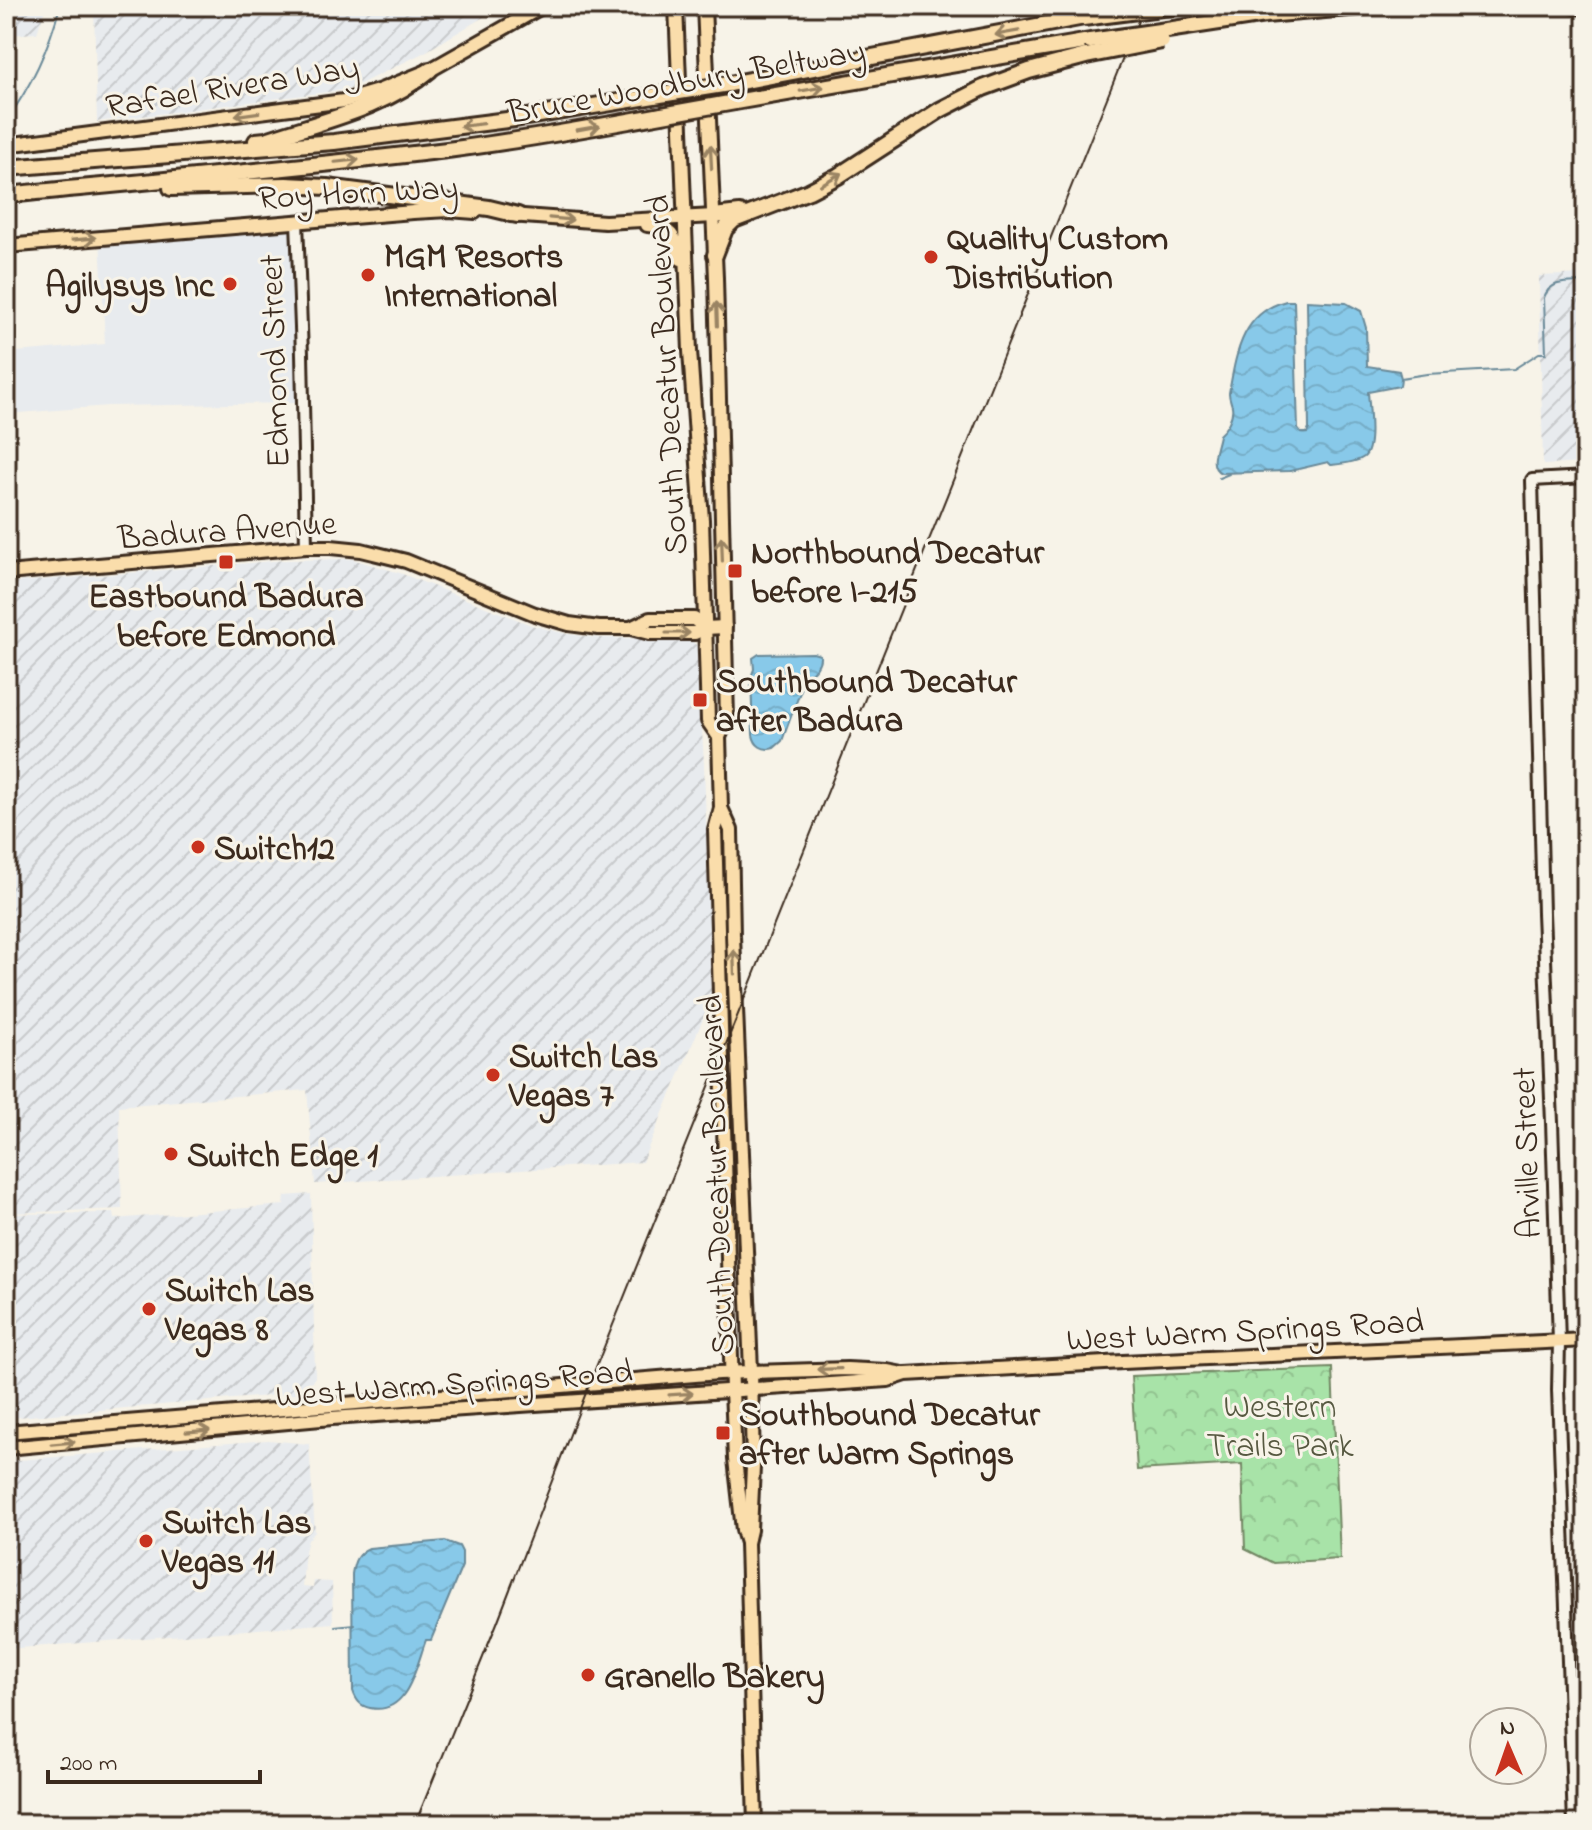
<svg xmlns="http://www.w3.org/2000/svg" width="1592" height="1830" font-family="'Indie Flower',sans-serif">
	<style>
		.built { fill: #e8ebee }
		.industrial { fill: url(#industrial-furrows) }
		.park { fill: url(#park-crowns); stroke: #728663; stroke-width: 2 }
		.water { fill: url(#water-waves); stroke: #698998; stroke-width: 2 }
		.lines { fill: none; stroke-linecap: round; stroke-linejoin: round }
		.stream { stroke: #698998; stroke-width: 2 }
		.minor-casing { stroke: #3b2a1e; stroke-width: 16 }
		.major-casing { stroke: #3b2a1e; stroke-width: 18 }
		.highway-casing { stroke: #3b2a1e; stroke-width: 20 }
		.minor { stroke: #f7f3e8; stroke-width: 10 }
		.major { stroke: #faddab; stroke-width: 12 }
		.highway { stroke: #faddab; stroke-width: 14 }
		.rail { stroke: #3b2a1e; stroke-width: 2 }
		.highway-bridge-casing { stroke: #3b2a1e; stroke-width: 20; stroke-linecap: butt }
		.highway-bridge { stroke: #faddab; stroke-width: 14 }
		.oneway { stroke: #9a8464 }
		.poi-dot { fill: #c8321e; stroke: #f7f3e8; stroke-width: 3 }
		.labels { text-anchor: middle; stroke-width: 6; stroke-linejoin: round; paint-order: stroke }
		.street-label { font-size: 34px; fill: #3b2a1e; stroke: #f7f3e8 }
		.poi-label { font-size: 34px; font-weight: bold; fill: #3b2a1e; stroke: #f7f3e8; text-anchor: start }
		.park-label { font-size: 34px; fill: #565840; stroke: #f7f3e8 }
	</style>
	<defs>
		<pattern id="industrial-furrows" width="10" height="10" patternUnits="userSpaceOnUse" patternTransform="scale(2)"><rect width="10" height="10" fill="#e8ebee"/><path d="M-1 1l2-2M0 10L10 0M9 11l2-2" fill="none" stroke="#c8cacc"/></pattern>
		<pattern id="park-crowns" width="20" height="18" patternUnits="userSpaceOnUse" patternTransform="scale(2)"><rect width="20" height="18" fill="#a8e3a8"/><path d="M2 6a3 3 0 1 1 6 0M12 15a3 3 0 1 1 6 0" fill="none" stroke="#92c390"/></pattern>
		<pattern id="water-waves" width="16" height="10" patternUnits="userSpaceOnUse" patternTransform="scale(2)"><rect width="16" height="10" fill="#88c9e9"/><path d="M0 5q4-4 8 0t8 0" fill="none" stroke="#76adc7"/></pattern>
	</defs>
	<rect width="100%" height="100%" fill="#f7f3e8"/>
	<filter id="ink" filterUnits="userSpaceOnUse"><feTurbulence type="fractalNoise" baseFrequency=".0125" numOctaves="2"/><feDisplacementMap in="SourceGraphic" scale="16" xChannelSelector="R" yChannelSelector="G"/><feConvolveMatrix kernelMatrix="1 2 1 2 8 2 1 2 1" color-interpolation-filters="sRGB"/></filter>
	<g filter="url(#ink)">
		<path class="built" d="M297,221V403L108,406L6,414V353L105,344L100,237Z"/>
		<g class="industrial">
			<path d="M6,6H46L37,33L6,35Z"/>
			<path d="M94,6H502L425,52L350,89L97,122Z"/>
			<path d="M1586,274V463L1543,465L1539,276Z"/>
			<path d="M352,559L400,573L531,625L567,634L599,638L690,639L697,646L704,764L712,998L642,1162L315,1184L307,1090L119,1106L122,1209L6,1213V583L286,560Z"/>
			<path d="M311,1194L315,1377L305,1393L6,1418V1214L113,1213L114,1219L284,1205L285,1196Z"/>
			<path d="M268,1440L309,1444L315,1532L308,1540L305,1551L302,1587L313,1588L314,1581L332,1582L333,1623L6,1649V1461Z"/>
		</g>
		<path class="park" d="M1332,1368L1340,1559L1273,1563L1245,1549L1242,1464L1137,1470L1131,1376Z"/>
		<g class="water">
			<path d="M1286,301H1294L1298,429L1301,433H1307L1309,429L1307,301L1346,303L1361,311L1366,328L1367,366L1399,371L1401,378L1400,386L1368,392C1369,407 1375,448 1364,457C1356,463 1341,464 1331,465L1328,462L1290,471L1221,473C1207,466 1217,448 1219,435C1226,429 1234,417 1232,406C1231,402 1229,398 1229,393C1236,355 1241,313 1286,301Z"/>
			<path d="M813,653L820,655C821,664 814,672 806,676L782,741L774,748C763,751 755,746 753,735L751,677L754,669L753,658L759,654Z"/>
			<path d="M445,1541L459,1546L462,1552V1566L431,1640H426C416,1666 408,1716 370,1708C360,1706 356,1700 353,1691L352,1574C354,1561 357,1553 369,1548Z"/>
		</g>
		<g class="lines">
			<g class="stream">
				<path d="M6,121C32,85 49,48 60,6"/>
				<path d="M1401,378L1427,374L1514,369L1539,353H1546L1544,298C1550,279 1569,283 1586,282"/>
				<path d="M1219,478L1229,474"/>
				<path d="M335,1626L354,1624"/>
			</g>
			<defs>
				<g id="minor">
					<path d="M297,221L302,354L306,547"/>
					<path d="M1574,1824L1558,1390L1559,1342L1552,1122L1543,913L1532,480L1586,477"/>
				</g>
				<g id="major">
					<path d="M676,6L690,351L702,520L708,721L719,737"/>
					<path d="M704,6L716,278L727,719L719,737L721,808L715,830L732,1390L735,1459L743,1530L747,1543"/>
					<path d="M6,145L344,101L378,91L430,70L543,6"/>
					<path d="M510,215L605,222L714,216"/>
					<path d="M647,225C671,226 676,238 681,259"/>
					<path d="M6,246L413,212L449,210L475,212"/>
					<path d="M6,573L306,547H331L361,550L406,561L535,614L569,624L599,628H631L650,633H695L705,628L725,627"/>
					<path d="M631,628L650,619H694L705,628"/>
					<path d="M721,808L731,830L733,936L751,1371L753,1467L750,1530L747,1543L755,1824"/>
					<path d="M6,1432L719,1373L847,1369L887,1371L903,1374"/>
					<path d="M6,1448L332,1418L888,1380L906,1374L1123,1362L1586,1340"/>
				</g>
				<g id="highway">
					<path d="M1575,6L1586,7"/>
					<path d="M1167,30L1265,15L1373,6"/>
					<path d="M729,84L1095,15"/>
					<path d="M735,102L1090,41"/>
					<path d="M256,141L266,140C322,121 385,108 430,70"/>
					<path d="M6,168L334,142L515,119L660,95"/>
					<path d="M171,188L286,185L327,187L489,208L518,215"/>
					<path d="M6,195C153,181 300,168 447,150C519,141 591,128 662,115"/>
					<path d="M714,216L740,213"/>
					<path d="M715,255L725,229L734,220L809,191L838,176L940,110L983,88L1029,71L1086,56"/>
				</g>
			</defs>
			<use href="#minor" class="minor-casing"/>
			<use href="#major" class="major-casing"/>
			<use href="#highway" class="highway-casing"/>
			<use href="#minor" class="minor"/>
			<use href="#major" class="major"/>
			<use href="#highway" class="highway"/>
			<path class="rail" d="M415,1824L497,1623L596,1367L1144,6"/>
			<defs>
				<g id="highway-bridge">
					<path d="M1083,18L1177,6"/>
					<path d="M1090,41L1167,30"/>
					<path d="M1086,56L1162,41"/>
					<path d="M660,95L729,84"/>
					<path d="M662,115L735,102"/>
				</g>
			</defs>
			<use href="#highway-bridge" class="highway-bridge-casing"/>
			<use href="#highway-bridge" class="highway-bridge"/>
		</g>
		<defs><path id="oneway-shaft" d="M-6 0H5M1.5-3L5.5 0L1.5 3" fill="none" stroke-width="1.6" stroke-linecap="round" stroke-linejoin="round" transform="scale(2)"/></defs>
		<g class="oneway">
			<use href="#oneway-shaft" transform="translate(1007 33) rotate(170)"/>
			<use href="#oneway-shaft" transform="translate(812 89) rotate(-10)"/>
			<use href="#oneway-shaft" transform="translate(247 114) rotate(172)"/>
			<use href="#oneway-shaft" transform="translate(472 125) rotate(173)"/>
			<use href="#oneway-shaft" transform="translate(588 128) rotate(-10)"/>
			<use href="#oneway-shaft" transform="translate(711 157) rotate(-93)"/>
			<use href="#oneway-shaft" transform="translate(347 161) rotate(-6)"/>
			<use href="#oneway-shaft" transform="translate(831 179) rotate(-30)"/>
			<use href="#oneway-shaft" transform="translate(561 219) rotate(5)"/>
			<use href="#oneway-shaft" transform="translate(84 239) rotate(-5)"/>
			<use href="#oneway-shaft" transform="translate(717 314) rotate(-92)"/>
			<use href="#oneway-shaft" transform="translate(722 549) rotate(-92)"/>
			<use href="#oneway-shaft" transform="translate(678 633)"/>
			<use href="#oneway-shaft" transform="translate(734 962) rotate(-92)"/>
			<use href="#oneway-shaft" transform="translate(829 1369) rotate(178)"/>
			<use href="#oneway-shaft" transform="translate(681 1394) rotate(-4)"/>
			<use href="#oneway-shaft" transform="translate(198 1431) rotate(-5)"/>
			<use href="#oneway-shaft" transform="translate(63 1443) rotate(-5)"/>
		</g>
	</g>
	<g class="poi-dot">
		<circle cx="931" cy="257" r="8"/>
		<circle cx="368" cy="275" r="8"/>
		<circle cx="230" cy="284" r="8"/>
		<rect x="218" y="554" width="16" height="16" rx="4"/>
		<rect x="727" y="563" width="16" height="16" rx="4"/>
		<rect x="692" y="692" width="16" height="16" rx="4"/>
		<circle cx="198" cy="847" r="8"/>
		<circle cx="493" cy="1075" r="8"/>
		<circle cx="171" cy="1154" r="8"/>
		<circle cx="149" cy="1309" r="8"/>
		<rect x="715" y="1425" width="16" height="16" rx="4"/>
		<circle cx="146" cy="1541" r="8"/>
		<circle cx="588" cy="1675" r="8"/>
	</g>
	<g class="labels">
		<g class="street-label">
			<text transform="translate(686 80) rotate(-10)" y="12">Bruce Woodbury Beltway</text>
			<text transform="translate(232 85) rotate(-9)" y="12">Rafael Rivera Way</text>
			<text transform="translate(358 191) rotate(-3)" y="12">Roy Horn Way</text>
			<text transform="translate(273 361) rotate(-92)" y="12">Edmond Street</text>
			<text transform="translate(665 375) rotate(-93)" y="12">South Decatur Boulevard</text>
			<text transform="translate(227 529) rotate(-4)" y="12">Badura Avenue</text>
			<text transform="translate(1525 1153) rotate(-92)" y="12">Arville Street</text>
			<text transform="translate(715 1175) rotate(-92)" y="12">South Decatur Boulevard</text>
			<text transform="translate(1245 1329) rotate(-3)" y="12">West Warm Springs Road</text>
			<text transform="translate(454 1382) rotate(-4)" y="12">West Warm Springs Road</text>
		</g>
		<g class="poi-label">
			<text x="947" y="249">Quality Custom<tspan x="947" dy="39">Distribution</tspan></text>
			<text x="384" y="267">MGM Resorts<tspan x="384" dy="39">International</tspan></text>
			<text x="214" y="296" text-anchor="end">Agilysys Inc</text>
			<text x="751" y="563">Northbound Decatur<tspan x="751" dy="39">before I-215</tspan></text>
			<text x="226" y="607" text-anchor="middle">Eastbound Badura<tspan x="226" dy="39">before Edmond</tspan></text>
			<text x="716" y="692">Southbound Decatur<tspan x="716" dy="39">after Badura</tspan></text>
			<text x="214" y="859">Switch12</text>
			<text x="509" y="1067">Switch Las<tspan x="509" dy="39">Vegas 7</tspan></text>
			<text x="187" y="1166">Switch Edge 1</text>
			<text x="165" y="1301">Switch Las<tspan x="165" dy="39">Vegas 8</tspan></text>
			<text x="739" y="1425">Southbound Decatur<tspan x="739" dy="39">after Warm Springs</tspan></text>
			<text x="162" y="1533">Switch Las<tspan x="162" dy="39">Vegas 11</tspan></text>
			<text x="604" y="1687">Granello Bakery</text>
		</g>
		<g class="park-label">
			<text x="1280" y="1417">Western<tspan x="1280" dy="39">Trails Park</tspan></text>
		</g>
	</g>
	<rect width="1592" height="1830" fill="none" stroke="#f7f3e8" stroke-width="32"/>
	<rect x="16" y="16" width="1560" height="1798" fill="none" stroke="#3b2a1e" stroke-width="3" filter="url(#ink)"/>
	<g transform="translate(1508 1746) rotate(358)"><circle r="38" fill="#f7f3e8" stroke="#aca397" stroke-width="2"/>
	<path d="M0-6L14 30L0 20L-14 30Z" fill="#c8321e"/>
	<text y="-12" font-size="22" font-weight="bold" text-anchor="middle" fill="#3b2a1e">N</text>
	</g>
	<path d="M48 1770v12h212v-12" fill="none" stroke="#3b2a1e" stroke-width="4"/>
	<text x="60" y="1770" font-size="24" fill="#3b2a1e" stroke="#f7f3e8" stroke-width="6" paint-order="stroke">200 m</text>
</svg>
